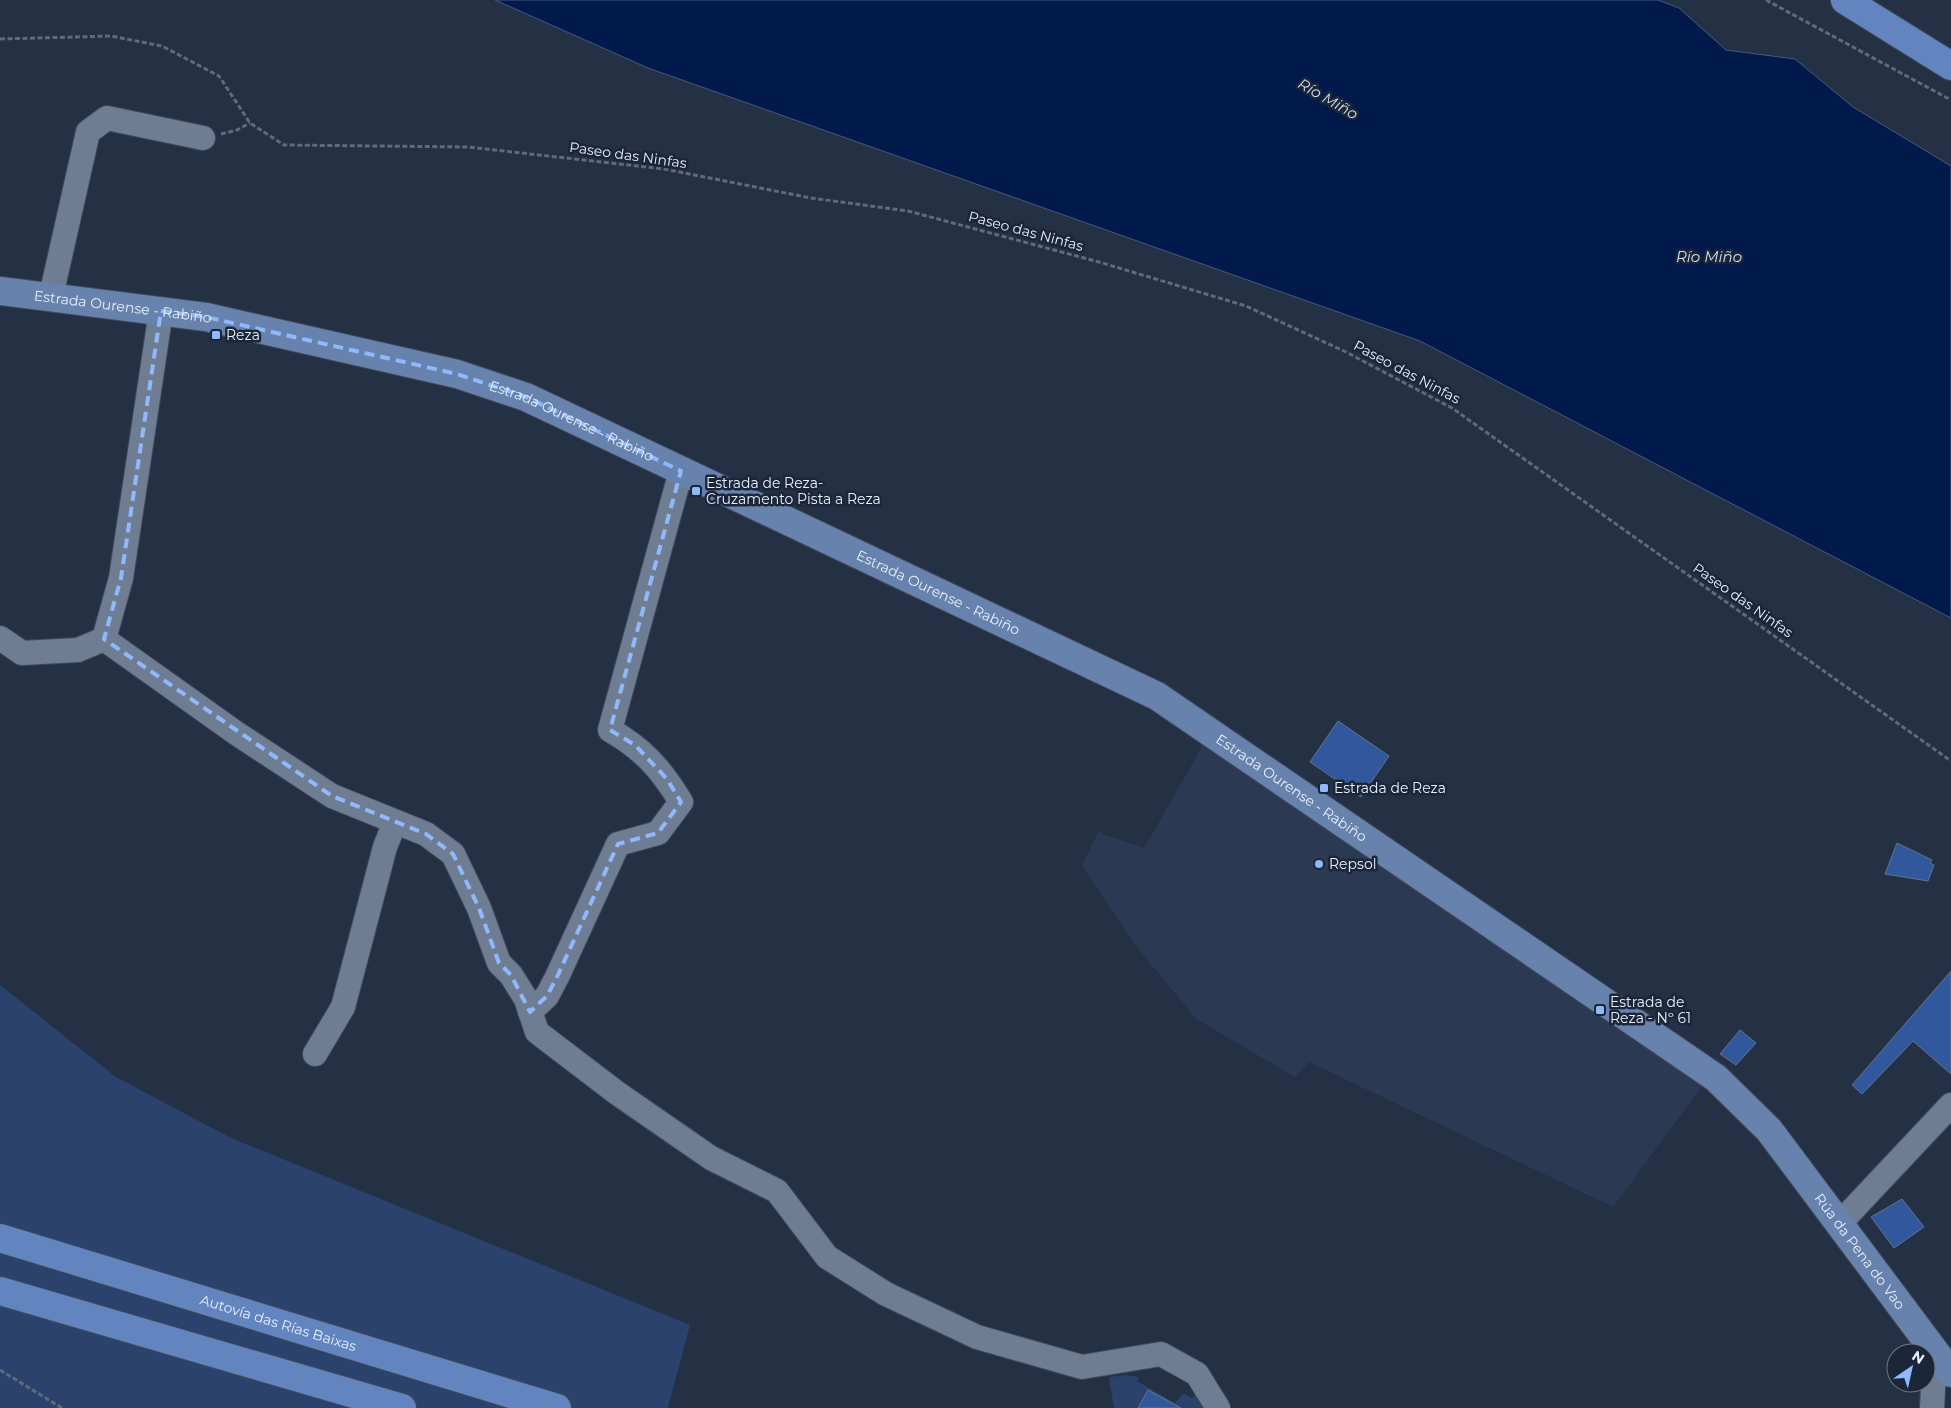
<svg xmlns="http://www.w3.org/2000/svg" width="1951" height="1408" font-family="Montserrat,sans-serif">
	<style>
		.built { fill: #2b3952 }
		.green { fill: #2a426c }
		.water { fill: #011a4b; stroke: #465a80 }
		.building { fill: #31589c; stroke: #667389 }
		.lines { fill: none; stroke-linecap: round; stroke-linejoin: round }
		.minor-casing { stroke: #414b5c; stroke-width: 26 }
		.major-casing { stroke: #414b5c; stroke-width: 30 }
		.highway-casing { stroke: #414b5c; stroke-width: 30 }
		.path { stroke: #5f6a7b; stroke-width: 3; stroke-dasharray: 5 2.5; stroke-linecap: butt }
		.minor { stroke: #6f7d93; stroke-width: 24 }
		.major { stroke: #6782ad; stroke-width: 28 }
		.highway { stroke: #6285bf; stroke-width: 28 }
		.marked { fill: none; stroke: #8fb8fd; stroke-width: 4; stroke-dasharray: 10 6; stroke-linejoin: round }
		.poi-dot { fill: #8fb8fd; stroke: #1b2638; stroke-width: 2 }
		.labels { text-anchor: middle; stroke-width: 5; stroke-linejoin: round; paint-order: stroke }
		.street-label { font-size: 14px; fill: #e7effc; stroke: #1b2638 }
		.poi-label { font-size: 14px; fill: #e7effc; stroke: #1b2638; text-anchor: start }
		.water-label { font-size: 15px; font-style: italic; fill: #d1ddf0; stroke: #1b2638 }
	</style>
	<rect width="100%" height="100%" fill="#243043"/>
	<path class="built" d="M1204,743L1704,1084L1613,1207L1309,1062L1295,1077L1196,1019L1136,946L1082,866L1098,832L1144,848Z"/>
	<g class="green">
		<path d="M0,985L116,1077L231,1138L690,1325L668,1407L669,1408H0Z"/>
		<path d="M1126,1375L1139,1377L1137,1381L1175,1403L1184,1393L1192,1398L1199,1391L1212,1408H1114L1109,1377Z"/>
	</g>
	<path class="water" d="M495,0H1658L1679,8L1726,50L1795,59L1853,107L1951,166V618L1420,341L648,68Z"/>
	<g class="building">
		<path d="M1338,721L1389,756L1361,797L1310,762Z"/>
		<path d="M1897,843L1932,860L1930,863L1934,865L1928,881L1885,874Z"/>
		<path d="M1951,971V1074L1913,1041L1862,1094L1852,1085Z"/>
		<path d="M1740,1030L1756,1043L1736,1065L1720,1054Z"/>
		<path d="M1902,1199L1924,1227L1894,1248L1871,1217Z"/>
		<path d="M1148,1390L1181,1408H1138Z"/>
	</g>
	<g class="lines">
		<defs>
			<g id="minor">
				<path d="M51,296L88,132L107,118L203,138"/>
				<path d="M0,638L22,653L78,650L104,639L121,578L161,311"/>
				<path d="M104,639L236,733L332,796L426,834L453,854L479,908L499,963L511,975L526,999L537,1032L617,1093L711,1158L777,1191L827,1257L886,1294L977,1337L1082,1367L1161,1354L1197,1374L1218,1408"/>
				<path d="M530,1012L547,996L557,977L618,844L658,833L681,802C661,769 643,749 610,730L681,471"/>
				<path d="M315,1054L343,1007L385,847L395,822"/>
				<path d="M1840,1223L1951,1105"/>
				<path d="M1932,1408L1935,1351"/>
			</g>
			<g id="major">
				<path id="s1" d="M0,291L206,317L457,374L526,397L1157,696L1716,1078L1769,1130L1951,1373"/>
			</g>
			<g id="highway">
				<path d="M1845,0L1951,66"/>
				<path id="s2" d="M0,1238L557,1408"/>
				<path d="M0,1291L402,1408"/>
			</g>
		</defs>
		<use href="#minor" class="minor-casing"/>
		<use href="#major" class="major-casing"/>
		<use href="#highway" class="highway-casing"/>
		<g class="path">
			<path d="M1766,0L1951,100"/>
			<path d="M0,39L111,36L162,46L219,76L250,123L284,145L468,147L664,169L811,198L908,211L1099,262L1246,306L1346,352L1452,408L1951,761"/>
			<path d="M221,134L237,130L250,123"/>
			<path d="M0,1370L62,1408"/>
		</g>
		<use href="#minor" class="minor"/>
		<use href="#major" class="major"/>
		<use href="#highway" class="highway"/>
	</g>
	<path class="marked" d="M161,311L206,317L457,374L526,397L681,471L610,730L635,745L667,779L681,802L658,833L618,844L557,977L547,996L530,1012L511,975L499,963L479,908L453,854L426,834L332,796L104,639L121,578Z"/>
	<g class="poi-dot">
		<rect x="211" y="330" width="10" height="10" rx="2.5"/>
		<rect x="691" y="486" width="10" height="10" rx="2.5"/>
		<rect x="1319" y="783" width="10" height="10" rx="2.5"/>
		<circle cx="1319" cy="864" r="5"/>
		<rect x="1595" y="1005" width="10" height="10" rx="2.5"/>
	</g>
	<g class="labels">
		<g class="street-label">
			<text transform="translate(628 155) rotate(8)" y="5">Paseo das Ninfas</text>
			<text transform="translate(1026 231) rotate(15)" y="5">Paseo das Ninfas</text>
			<text dy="5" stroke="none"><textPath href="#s1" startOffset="124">Estrada Ourense - Rabiño</textPath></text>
			<text transform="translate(1407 372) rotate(28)" y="5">Paseo das Ninfas</text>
			<text dy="5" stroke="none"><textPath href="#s1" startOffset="589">Estrada Ourense - Rabiño</textPath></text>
			<text dy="5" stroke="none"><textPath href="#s1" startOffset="994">Estrada Ourense - Rabiño</textPath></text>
			<text transform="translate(1743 600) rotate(35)" y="5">Paseo das Ninfas</text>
			<text dy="5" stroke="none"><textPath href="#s1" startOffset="1399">Estrada Ourense - Rabiño</textPath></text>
			<text dy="5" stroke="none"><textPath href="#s1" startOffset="2139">Rúa da Pena do Vao</textPath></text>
			<text dy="5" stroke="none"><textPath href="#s2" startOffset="291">Autovía das Rías Baixas</textPath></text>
		</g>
		<g class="poi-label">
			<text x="226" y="340">Reza</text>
			<text x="706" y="488">Estrada de Reza-<tspan x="706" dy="16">Cruzamento Pista a Reza</tspan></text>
			<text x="1334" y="793">Estrada de Reza</text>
			<text x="1329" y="869">Repsol</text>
			<text x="1610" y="1007">Estrada de<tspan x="1610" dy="16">Reza - Nº 61</tspan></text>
		</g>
		<g class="water-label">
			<text transform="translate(1328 99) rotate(30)" y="5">Río Miño</text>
			<text x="1709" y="262">Río Miño</text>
		</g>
	</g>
	<g transform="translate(1911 1368) rotate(34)"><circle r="24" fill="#1b2638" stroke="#6d7686"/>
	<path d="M0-4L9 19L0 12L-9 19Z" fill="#8fb8fd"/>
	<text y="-8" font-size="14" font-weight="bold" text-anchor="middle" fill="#e7effc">N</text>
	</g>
</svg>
